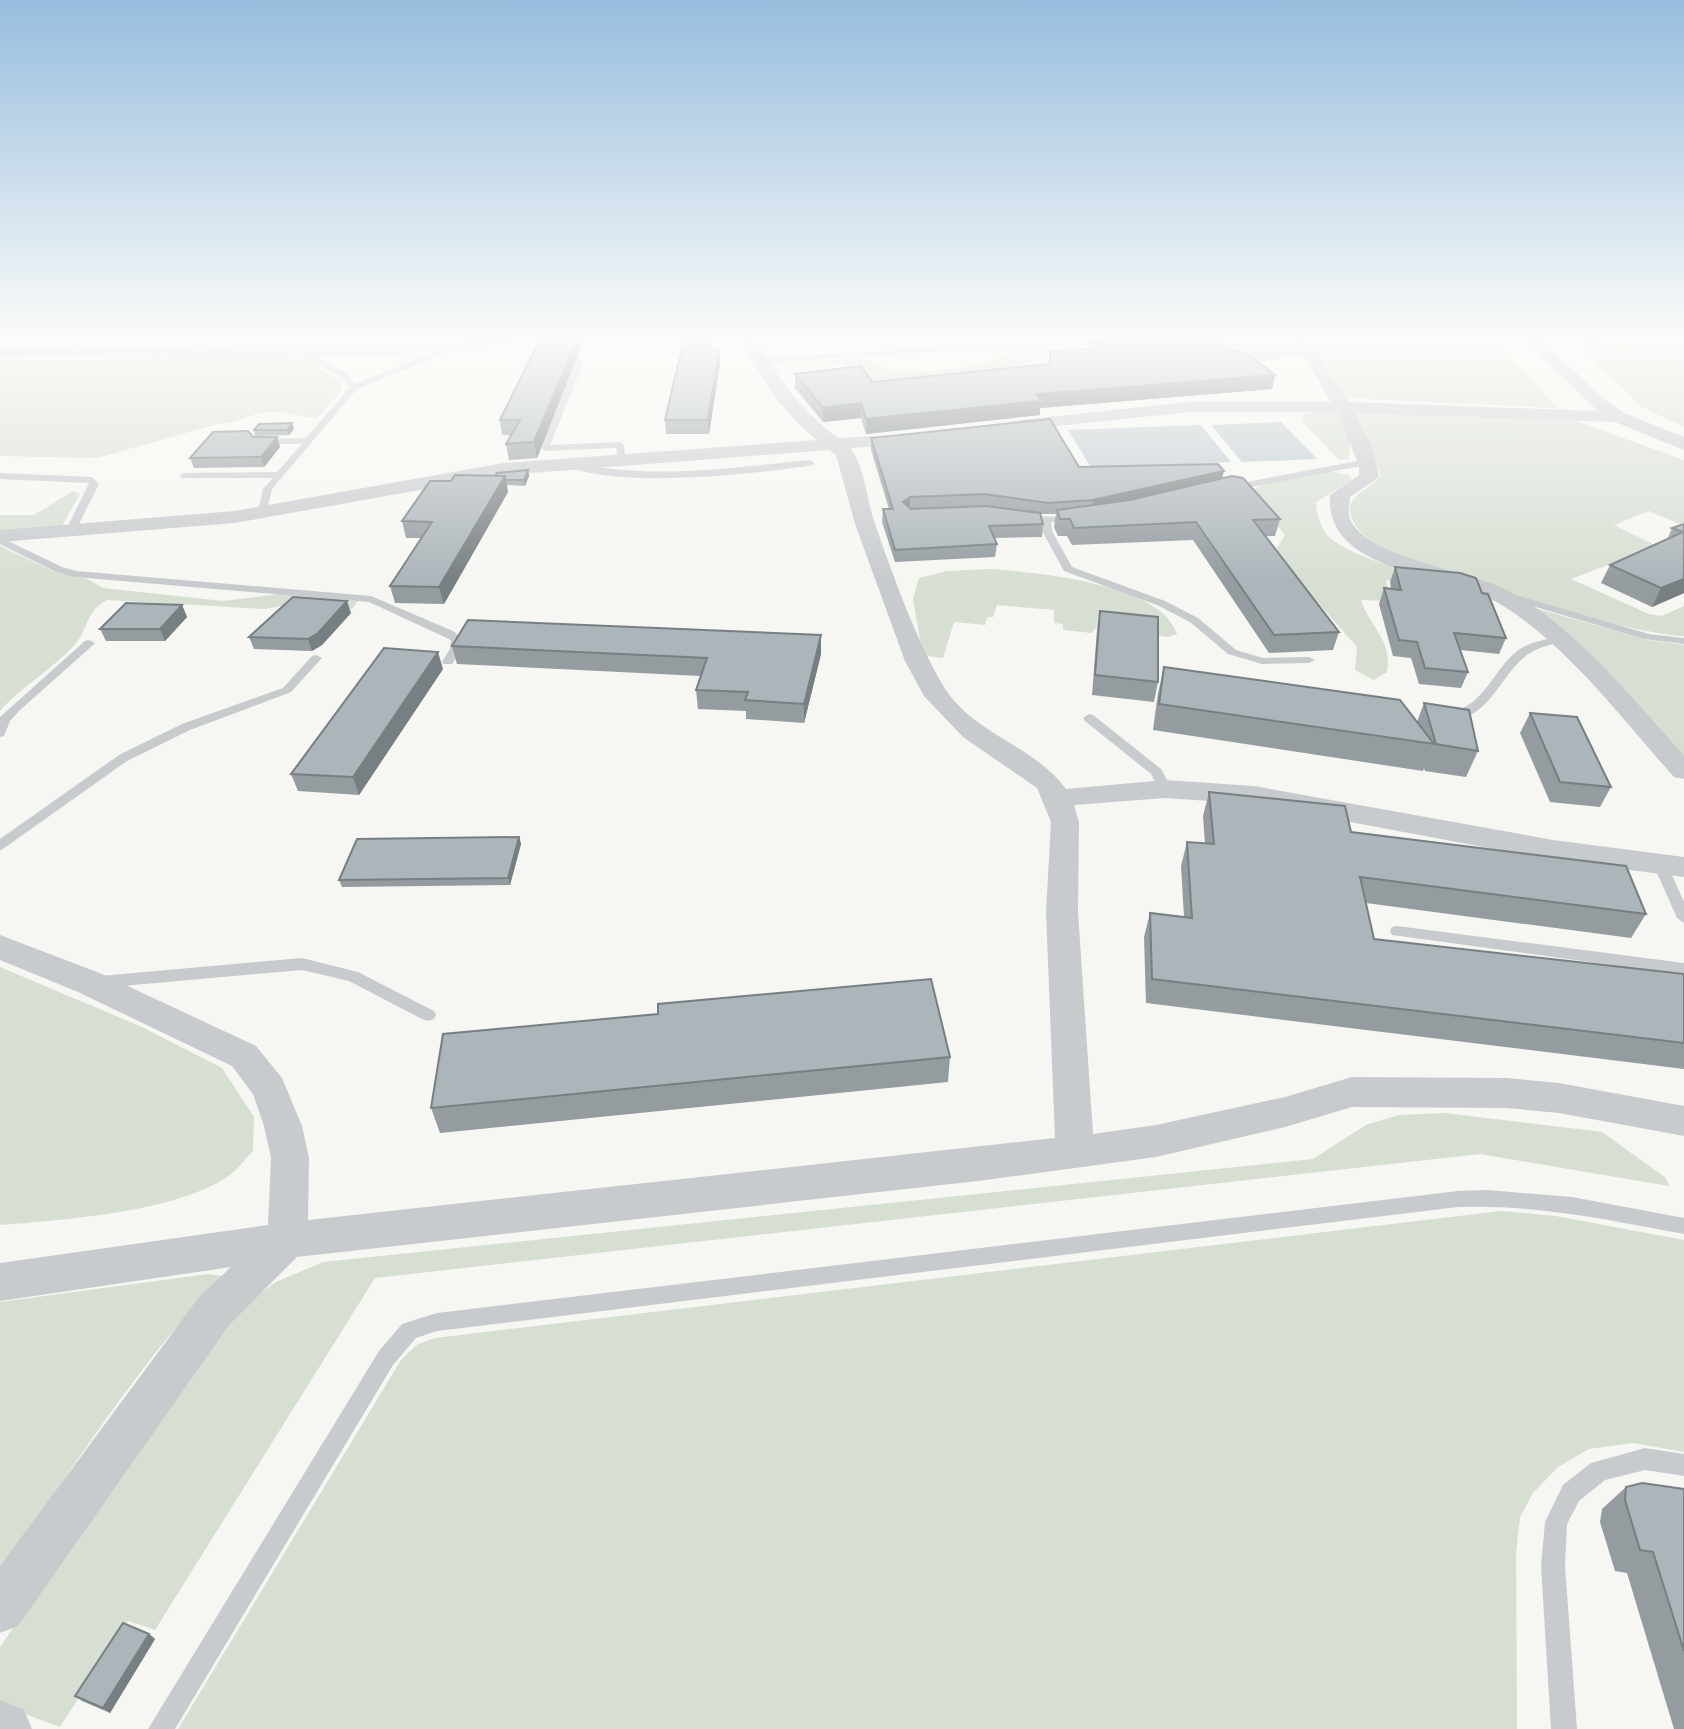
<svg xmlns="http://www.w3.org/2000/svg" width="1684" height="1729" font-family="Cabin,sans-serif">
	<style>
		.green { fill: #d7dfd3 }
		.water { fill: #becacf }
		.lines { fill: none; stroke-linecap: round; stroke-linejoin: round }
		.service { fill: #c8cbce; fill-rule: evenodd }
		.pedestrian { fill: #c8cbce; fill-rule: evenodd }
		.minor { fill: #c8cbce; fill-rule: evenodd }
		.wall { fill: #949ca0 }
		.shaded-wall { fill: #787f82 }
		.building { fill: #acb5ba; stroke: #787f82; stroke-width: 2 }
	</style>
	<rect width="100%" height="100%" fill="#f6f6f2"/>
	<g class="green">
		<path d="M1202,339H1293L1299,347L1241,356Z"/>
		<path d="M1310,339H1494L1557,408L1347,398Z"/>
		<path d="M1039,345L1056,348L1026,363L1043,377L873,388L844,363L798,365L858,357L890,370L932,372L974,366Z"/>
		<path d="M1580,348L1684,351V427L1642,407Z"/>
		<path d="M285,356L306,360L341,382V391L318,417C301,419 286,410 268,412C249,413 237,424 218,424L97,458L0,456V361Z"/>
		<path d="M1315,411L1337,412L1350,441L1349,459L1339,460L1303,422L1302,415Z"/>
		<path d="M1351,412L1571,419L1684,460V526L1649,511L1614,525L1657,546L1571,579L1649,614L1662,616L1684,606V636C1629,635 1407,569 1365,536C1358,531 1351,520 1350,511C1348,495 1372,488 1380,476L1375,458Z"/>
		<path d="M1331,471L1349,475L1352,480L1316,502C1316,514 1321,528 1329,537C1353,560 1432,577 1465,587L1386,580L1391,601L1361,600C1370,627 1393,641 1387,672L1374,680L1355,670L1357,647L1274,553L1285,535L1250,492L1261,485Z"/>
		<path d="M73,491L80,494L62,526L0,531V515H34Z"/>
		<path d="M0,546L53,571L87,579L103,588L223,601L279,594L358,601L352,609L288,605L264,609L107,600C88,610 89,623 79,639C64,662 21,686 0,711Z"/>
		<path d="M992,569C1036,573 1161,583 1177,634L1168,637L1097,626L1092,633L1063,630V624L1054,623V610L997,605L993,617H987L985,625L954,622L943,658L928,656L922,651L913,599L919,578L946,571Z"/>
		<path d="M1531,607L1648,640L1684,645V760Z"/>
		<path d="M0,967L142,1027L222,1068L254,1117L253,1151C245,1159 237,1171 227,1177C175,1212 63,1220 0,1225Z"/>
		<path d="M1445,1113L1602,1132L1666,1178L1669,1186L1480,1154L375,1278L155,1630L128,1621L60,1727L0,1705V1647L166,1405L225,1326L250,1301L276,1282L323,1262L1313,1159L1366,1125L1399,1115Z"/>
		<path d="M1501,1211L1556,1216L1684,1240V1452L1633,1443L1589,1449L1558,1467L1533,1493L1520,1517L1516,1553L1517,1729H178L401,1360L418,1344L435,1338Z"/>
		<path d="M208,1274L223,1276C137,1363 71,1472 0,1572V1302Z"/>
	</g>
	<g class="water">
		<path d="M1281,422L1317,459L1242,462L1211,425Z"/>
		<path d="M1201,425L1231,462L1092,469L1068,430Z"/>
	</g>
	<g class="lines">
		<g class="service">
			<path d="M79,339H87L67,355H61V351Z"/>
			<path d="M202,339H210L197,354H191V350Z"/>
			<path d="M304,339H312L303,350L345,372L355,384L453,345L460,347L357,389L272,489L266,514L258,512L263,489L273,478H181L180,476L184,473L277,472L302,444H259L256,443V439L306,438L350,387L339,376L296,353Z"/>
			<path d="M1065,339L1085,340L1081,342L758,363L754,361L758,359Z"/>
			<path d="M577,359L584,361L550,445L620,442L624,445L626,463L619,461L616,448L545,451L541,448Z"/>
			<path d="M1368,459L1372,462L1371,464L1231,491L1226,488L1231,485Z"/>
			<path d="M810,460L814,463L813,465C758,474 610,490 564,464L568,461C648,481 729,468 810,460Z"/>
			<path d="M0,473L92,477L99,484L75,532L70,535L65,532L89,483L0,479Z"/>
			<path d="M1026,516L1076,517V521L1073,522H1051L1052,531L1072,567L1165,601L1198,618L1236,650L1263,658L1309,657L1315,660L1309,663L1262,664L1228,654L1190,622L1157,605L1064,571L1042,531L1041,522L1023,521V517Z"/>
			<path d="M0,537L62,567L76,571L371,596L453,631L463,639L462,649L452,664H444L442,662L450,649L451,640L369,602L75,577L54,571L0,544Z"/>
			<path d="M1509,593L1649,634L1684,638V644L1644,639L1505,598V594Z"/>
			<path d="M1556,637L1562,640L1560,642C1550,645 1539,647 1530,653C1502,670 1489,722 1450,719L1448,716C1456,710 1466,708 1475,700C1492,685 1501,662 1520,649C1531,642 1544,640 1556,637Z"/>
			<path d="M89,640L95,643L93,645L19,711L10,721L4,736L0,737V717L85,641Z"/>
			<path d="M316,655L322,658L291,692L190,730L127,761L0,851V839L119,755L182,724L283,688L312,656Z"/>
			<path d="M1089,714L1093,715L1161,769L1172,789L1170,792H1160L1151,774L1085,721L1083,718Z"/>
			<path d="M1660,859L1667,864L1684,902V923L1677,918L1653,864Z"/>
			<path d="M1397,926L1684,963V975L1392,935L1390,931L1392,927Z"/>
			<path d="M302,958L358,972L434,1011L436,1015L434,1019L428,1021L422,1019L349,981L302,970L100,988L95,986L92,982L95,978L100,976Z"/>
			<path d="M1487,1190L1572,1197L1684,1218V1234C1609,1220 1535,1204 1458,1207L437,1331L416,1338L393,1365L175,1729H148L379,1351L402,1324L437,1313L1458,1191Z"/>
			<path d="M1645,1448L1684,1454V1476L1645,1470L1605,1480L1579,1501L1567,1524L1565,1566L1577,1729H1551L1541,1566L1545,1522L1563,1485L1591,1463Z"/>
		</g>
		<path class="pedestrian" d="M1529,339L1684,342V348L1533,344Z"/>
		<g class="minor">
			<path d="M462,339H523L515,344L399,354L0,358V348L399,344Z"/>
			<path d="M741,339H757C778,380 801,410 838,438L918,434L921,438L912,443L850,448C865,467 867,501 875,524C894,578 915,638 944,687C973,734 1035,746 1066,789L1165,780L1254,786L1553,840L1684,857V877L1553,860L1254,804L1165,798L1074,805L1079,822L1078,912L1093,1134L1156,1125L1285,1097L1352,1077L1507,1078L1559,1083L1684,1106V1136L1559,1113L1507,1108L1352,1107L1285,1127L1156,1157L978,1181L297,1257L229,1325L18,1626L0,1633V1566L199,1297L231,1267L0,1301V1263L268,1225L271,1158L264,1126L253,1094L232,1066L78,992L0,960V935L102,974L256,1046L282,1078L302,1126L309,1158L308,1220L1055,1138L1046,912L1051,822L1037,788L963,737L924,696L905,661L855,524L836,455L829,450L504,475L235,523L0,542V530L235,511L504,463L817,440C782,412 761,379 741,339Z"/>
			<path d="M1292,339H1308L1349,402L1598,411L1523,339H1540L1604,399L1624,413L1684,437V450L1615,422L1355,413L1373,449L1379,477L1350,497C1350,503 1348,511 1349,516C1359,555 1467,571 1500,587C1570,619 1632,699 1684,755V779L1674,777C1621,718 1557,631 1485,596C1435,572 1325,570 1330,495L1359,475V465L1337,412H1189L1011,431L1002,426L1011,421L1189,402H1331L1303,355L1240,364L1232,359L1240,354L1298,347Z"/>
			<path d="M1580,339H1598L1600,342L1592,347Z"/>
			<path d="M0,1700L24,1710L32,1729H0Z"/>
		</g>
	</g>
	<g class="wall">
		<path d="M1084,339H1214L1226,349L1275,375L1272,389L1040,408V415L866,434L861,418L823,422L795,388V374L872,382L1048,364L1050,351L1094,349Z"/>
		<path d="M581,347L537,458L509,460L506,444L511,435H502L500,420Z"/>
		<path d="M711,350H719L720,363L709,434H666L665,420Z"/>
		<path d="M294,429L289,435L255,436L254,430Z"/>
		<path d="M277,437L280,447L264,467L194,468L190,458Z"/>
		<path d="M871,438L1079,467L1222,478L1280,519L1275,536H1265L1339,632L1333,650L1269,653L1193,540L1072,545L1067,536H1058L1054,527L1056,514H1040L1043,524L1042,537L994,538L997,544L995,557L895,562L882,522L883,509H889L871,450Z"/>
		<path d="M528,470L529,476L525,486L507,485L508,492L444,604L395,603L390,586L421,538H406L402,521L495,476Z"/>
		<path d="M1684,524V593L1652,607L1601,583L1610,565L1667,540L1672,528Z"/>
		<path d="M1395,567L1482,593L1506,638L1499,654L1460,650L1468,672L1461,688L1419,684L1411,658L1393,656L1379,604L1384,588L1391,589L1390,582Z"/>
		<path d="M182,605L187,617L165,641H106L100,629Z"/>
		<path d="M1100,611L1158,682L1154,702L1092,695L1097,630Z"/>
		<path d="M351,613L322,645L312,651L254,649L249,637Z"/>
		<path d="M821,635V654L804,723L746,719V711L698,709L696,690L701,676L457,664L452,646Z"/>
		<path d="M1164,667L1417,722L1424,703L1478,751L1466,777L1425,771L1424,768L1423,771L1153,730L1158,693Z"/>
		<path d="M443,669L359,795L298,791L291,774Z"/>
		<path d="M1530,713L1611,787L1600,807L1550,802L1520,733Z"/>
		<path d="M1209,792L1646,914L1631,938L1366,903L1374,939L1684,974V1069L1146,1003L1144,937L1150,913L1184,917L1181,866L1187,842L1205,844L1203,816Z"/>
		<path d="M519,837L521,844L510,885L342,887L339,880Z"/>
		<path d="M950,1057L948,1082L440,1133L431,1108Z"/>
		<path d="M1626,1487L1684,1489V1729H1674L1627,1573L1615,1571L1600,1522L1602,1509Z"/>
		<path d="M149,1634L155,1639L110,1713L82,1701L75,1696Z"/>
	</g>
	<g class="shaded-wall">
		<path d="M577,339H580L581,347L537,458L534,442Z"/>
		<path d="M719,350L720,363L709,434L708,420Z"/>
		<path d="M1275,375L1272,389L1040,408V415L866,434V419L1037,394Z"/>
		<path d="M861,403V418L823,422V408Z"/>
		<path d="M292,423L294,429L289,435L287,430Z"/>
		<path d="M277,437L280,447L264,467L261,457Z"/>
		<path d="M528,470L529,476L525,486L524,480Z"/>
		<path d="M1224,471L1221,483L1092,512L1093,500Z"/>
		<path d="M505,476L508,492L444,604L439,587Z"/>
		<path d="M910,497V509L903,502Z"/>
		<path d="M1684,579V593L1652,607L1661,588Z"/>
		<path d="M347,601L351,613L322,645L312,651L308,639Z"/>
		<path d="M182,605L187,617L165,641L160,629Z"/>
		<path d="M821,635V654L804,723V704Z"/>
		<path d="M438,652L443,669L359,795L353,777Z"/>
		<path d="M519,837L521,844L510,885L508,878Z"/>
		<path d="M149,1634L155,1639L110,1713L103,1708Z"/>
	</g>
	<g class="building">
		<path d="M540,339H577L534,442L506,444L520,420H500Z"/>
		<path d="M684,339H709L711,350H719L708,420H665Z"/>
		<path d="M1099,339H1214L1226,349L1246,353L1275,375L1037,394L1041,401L866,419L861,403L823,408L795,374L861,366L872,382L1050,364V351L1107,348Z"/>
		<path d="M1050,419L1079,467L1218,464L1224,471L1093,500L1048,503L985,494L910,497L903,502L911,509L985,506L1040,513L1043,524L989,526L997,544L895,550L883,509H893L871,438Z"/>
		<path d="M292,423L287,430H254L259,424Z"/>
		<path d="M248,431L253,437H277L261,457L190,458L213,432Z"/>
		<path d="M528,470L524,480H505V476H495L497,473Z"/>
		<path d="M455,475L505,476L439,587L390,586L432,522L402,521L430,481H451Z"/>
		<path d="M1232,476L1243,478L1280,519L1253,520L1339,632L1274,635L1196,522L1074,528L1070,519H1060L1057,510L1130,500Z"/>
		<path d="M1684,524V579L1661,588L1610,565L1683,532L1672,528Z"/>
		<path d="M1395,567L1460,573L1476,578L1482,593L1488,594L1506,638L1454,633L1468,672L1425,668L1417,642L1399,640L1384,588L1401,590Z"/>
		<path d="M293,597L347,601L318,633L308,639L249,637Z"/>
		<path d="M126,603L182,605L160,629H100Z"/>
		<path d="M1100,611L1158,617V682L1095,675Z"/>
		<path d="M468,620L821,635L804,704L745,700L748,692L696,690L707,658L452,646Z"/>
		<path d="M384,648L438,652L353,777L291,774Z"/>
		<path d="M1164,667L1400,700L1434,744L1159,704Z"/>
		<path d="M1424,703L1469,710L1478,751L1436,744Z"/>
		<path d="M1530,713L1577,717L1611,787L1560,782Z"/>
		<path d="M1209,792L1345,806L1351,832L1626,866L1646,914L1360,877L1374,939L1684,974V1043L1152,979L1150,913L1192,918L1187,842L1214,844Z"/>
		<path d="M519,837L508,878L339,880L357,839Z"/>
		<path d="M931,979L950,1057L431,1108L443,1034L658,1014V1004Z"/>
		<path d="M1642,1483L1684,1489V1651L1653,1552L1640,1550L1625,1500L1626,1487Z"/>
		<path d="M123,1623L149,1634L103,1708L75,1696Z"/>
	</g>
	<linearGradient id="sky" x2="0" y2="1"><stop stop-color="#97bdde"/><stop offset="0.58" stop-color="#fbfbf9"/><stop offset="1" stop-color="#fbfbf9" stop-opacity="0"/></linearGradient>
	<rect width="1684" height="581" fill="url(#sky)"/>
</svg>
